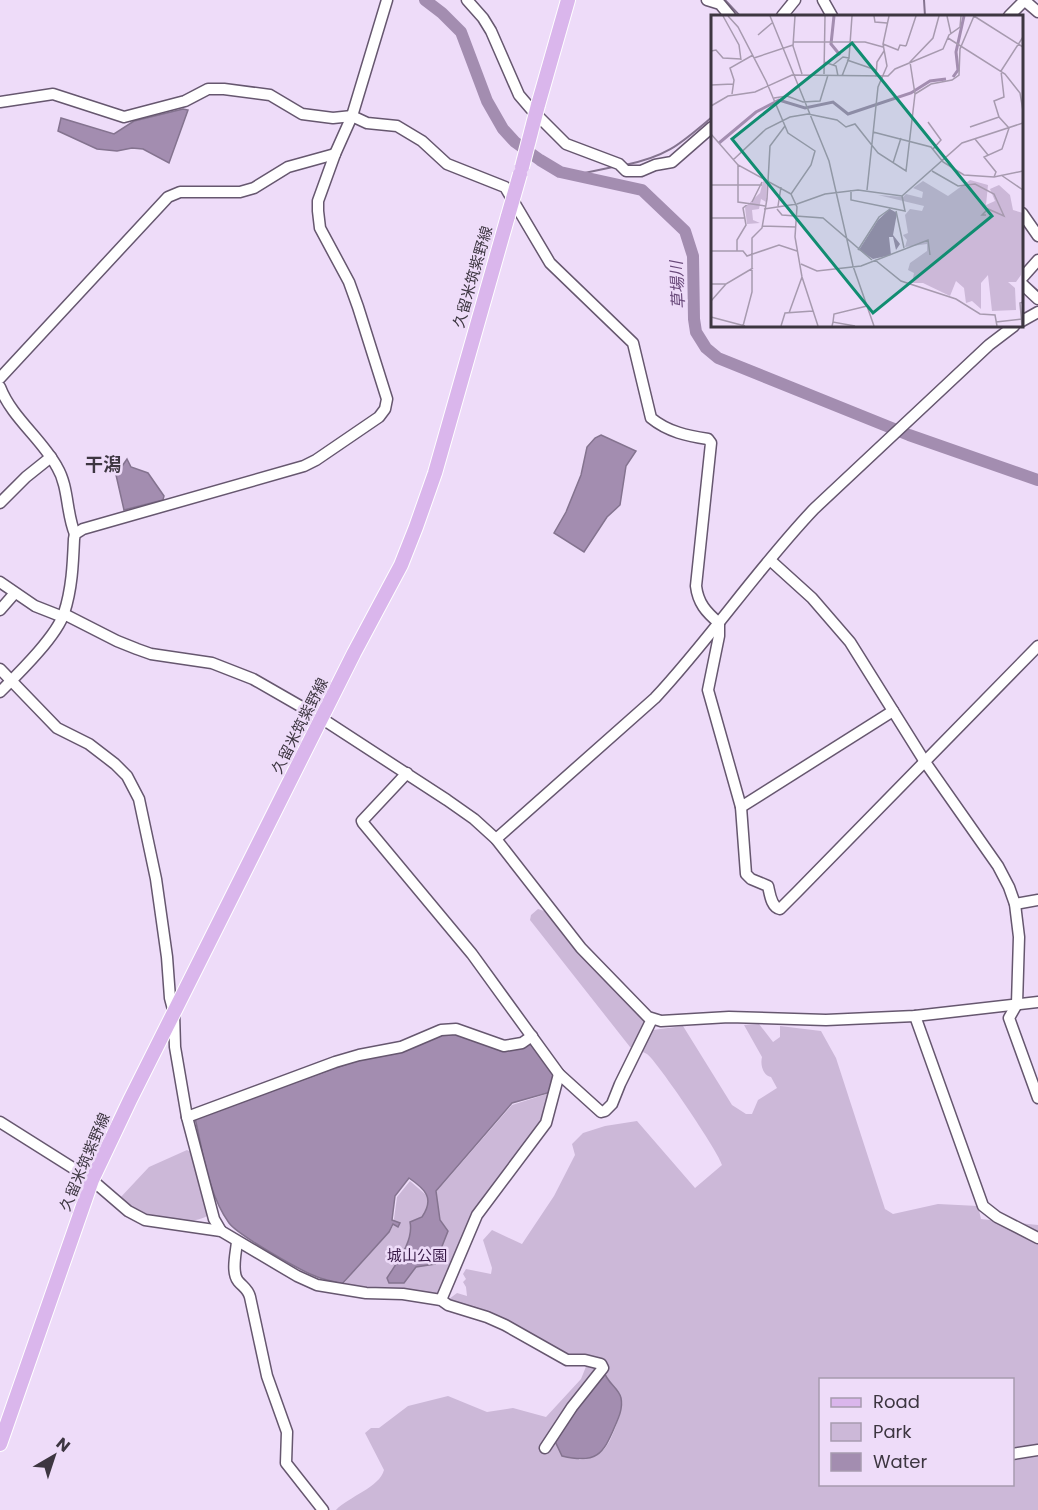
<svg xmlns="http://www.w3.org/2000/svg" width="1038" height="1510" font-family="Poppins,'Noto Sans JP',sans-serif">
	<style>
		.green { fill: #ccb8d8; fill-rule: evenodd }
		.water { fill: #a38db0; stroke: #84738f; stroke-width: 1.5 }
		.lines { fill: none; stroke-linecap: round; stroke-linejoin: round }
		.stream { stroke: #84738f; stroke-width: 2 }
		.river { stroke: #a38db0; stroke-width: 12 }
		.minor-casing { stroke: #66576f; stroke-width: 13 }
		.major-casing { stroke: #fff; stroke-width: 16 }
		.minor { stroke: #fff; stroke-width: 10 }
		.major { stroke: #dab6ec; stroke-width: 14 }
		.major-bridge-casing { stroke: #fff; stroke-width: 16; stroke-linecap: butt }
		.major-bridge { stroke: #dab6ec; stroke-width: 14 }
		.labels { text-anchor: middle; stroke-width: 5; stroke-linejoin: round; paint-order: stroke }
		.street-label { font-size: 15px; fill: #3d3641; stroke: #eedcf9 }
		.park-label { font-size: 15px; fill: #381a47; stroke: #eedcf9 }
		.water-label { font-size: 16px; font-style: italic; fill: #69497a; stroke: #eedcf9 }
		.quarter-label { font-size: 18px; font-weight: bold; fill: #3d3641; stroke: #eedcf9 }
		.inset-river { fill: none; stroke: #a38db0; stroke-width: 3 }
		.inset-road { fill: none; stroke: #a79aaf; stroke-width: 1.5 }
		.view { fill: #118d71; fill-opacity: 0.15; stroke: #118d71; stroke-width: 3 }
		.inset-edge { fill: none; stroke: #3d3641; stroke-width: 3 }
	</style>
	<rect width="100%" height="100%" fill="#eedcf9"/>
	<g class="green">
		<path d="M538,909L544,911L584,957L653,1030L683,1026L732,1105L746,1114H752L758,1100L777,1088L771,1077C763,1075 760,1065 762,1057L744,1025L759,1024L773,1042L780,1037V1026L821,1031L836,1058L885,1209L893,1214L938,1204L978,1206L981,1219L1038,1225V1510H336C348,1497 380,1487 384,1470L365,1433L371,1428H379L408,1406L448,1396L487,1412L513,1408L546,1417L581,1379L589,1359L568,1357L455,1305L449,1299L457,1293L467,1296L466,1287L463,1282L466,1279L463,1274L466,1269L491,1274L492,1268L483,1240L492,1230L522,1244L554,1196L575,1155L572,1144L583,1133L605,1126L637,1121L695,1188L722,1165C720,1154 657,1061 647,1054C642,1051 635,1050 630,1047L530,920L531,915ZM604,1372L622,1407C619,1417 611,1445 602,1451C595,1456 587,1458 579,1460ZM820,1380H1012V1484H820Z"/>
		<path d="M550,1093L546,1118L495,1187L440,1296L342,1286L354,1270L388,1234L393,1226L397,1197L410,1181L425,1194L437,1191L512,1105Z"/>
		<path d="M187,1150L191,1152L207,1216C189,1226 157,1221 138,1213C132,1210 126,1203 120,1198L149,1167Z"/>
	</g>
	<g class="water">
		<path d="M183,109L188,110L169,163L143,149L132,148L117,151L97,149L58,131L61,118L114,134L134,121Z"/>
		<path d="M601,435L636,451L626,466L620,505L607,517L584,552L554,533L566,512L581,475L587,447L595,438Z"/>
		<path d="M127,459L131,467L148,473L164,496L163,500L124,510L116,475Z"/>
		<path d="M443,1034C449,1034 456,1033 462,1035C492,1042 499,1062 532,1041L556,1073L551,1092L512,1103L436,1191L440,1220L448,1231L435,1264L416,1267L404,1283H389L387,1278C397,1262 414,1241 410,1222L422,1217C435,1198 425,1189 409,1178L395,1196L392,1220L400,1223L398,1227L393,1224L389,1232L342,1284C333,1281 324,1280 315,1276C299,1270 238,1235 229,1223C208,1194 203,1152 195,1118L364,1058Z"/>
		<path d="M604,1371C606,1382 619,1388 621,1398C623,1408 619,1417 615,1426C603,1455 596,1464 562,1456L554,1439Z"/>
	</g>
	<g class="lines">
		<g class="stream">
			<path d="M725,0L740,16"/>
			<path d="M924,0L925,16"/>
			<path d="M625,165C668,156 680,144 712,117"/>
			<path d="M575,175L613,167"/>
			<path d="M1024,279L1038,291"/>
		</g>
		<path class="river" d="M425,0L442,13L461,32L487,101L503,129L515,142L540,160L560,172L642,190L685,231L693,256L694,319L696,332L706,348L718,358L909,435L1038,480"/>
		<defs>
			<g id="minor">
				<path d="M467,0L483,18L491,31L519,95L531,109L566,144L619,164L626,171H641L655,165L672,162L712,127"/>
				<path d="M707,0L720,4L730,16"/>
				<path d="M823,0L832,16"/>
				<path d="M1024,0L1038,12"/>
				<path d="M782,16L795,0"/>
				<path d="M1009,16L1025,0"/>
				<path d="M0,102L53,94L124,117L185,101L208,89H224L270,95L302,114L333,118L352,116L367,123L397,126L422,141L447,164L505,187L550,263L633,343L651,418C668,432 688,436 708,439L711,443L696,586C698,603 706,612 719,623V636L708,690L741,807L746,874L751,879L768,886C770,894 771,907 780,909L797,892L1038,646"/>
				<path d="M1022,213L1038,236"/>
				<path d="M1022,278L1038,260"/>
				<path d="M1022,284L1038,299"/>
				<path d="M1022,321L1038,312"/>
				<path d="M0,378L168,197L180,192H240L254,188L288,167L335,154"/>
				<path d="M0,387C12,418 41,438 57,467C69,487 66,513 75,534"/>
				<path d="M0,503L26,477L51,457"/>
				<path d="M770,560L812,598L850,642L925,762L998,866L1009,887L1015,904L1019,937L1017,1004L1009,1018L1038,1098"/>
				<path d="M0,582L35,606L63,617"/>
				<path d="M0,610L14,594"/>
				<path d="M64,614L117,641L137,649L151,654L212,663L253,679L321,718L447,800L474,819L496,839L581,948L648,1017L661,1021L729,1017L826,1020L915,1016L1038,1002"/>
				<path d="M0,669L57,728L89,744L115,764L127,776L139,799L156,879L167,957L170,998L174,1013L175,1047L187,1117L214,1219L221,1231"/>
				<path d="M0,692C18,674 57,636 64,613C72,589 73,563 74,539L75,534L83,529L304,466L316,460L379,417L385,409L387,399L358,307L349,282L320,228L318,211V201L335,154L352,116L387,0"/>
				<path d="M407,773L362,821L363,823L472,954L559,1074L601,1112L605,1111L612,1104L620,1084L652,1019"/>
				<path d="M741,807L893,711"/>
				<path d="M496,839L655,698C711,638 757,569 814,509L989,345L1014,326"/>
				<path d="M1015,904L1038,900"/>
				<path d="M915,1016L983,1206L997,1217L1038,1238"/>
				<path d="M187,1117L335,1062L359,1055L401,1047L441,1030L456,1029L504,1046L522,1043L532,1036"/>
				<path d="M0,1122L92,1180L128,1211L145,1220L221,1231L297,1276L317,1285L366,1293L403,1294L441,1300L448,1305L487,1317L505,1325L567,1360H585L601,1364L603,1368L572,1407L545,1448"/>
				<path d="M237,1242C236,1253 231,1272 238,1281C243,1287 248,1289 250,1297L267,1376L287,1432L286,1463L323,1510"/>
				<path d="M441,1300L477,1215L546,1123L559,1074"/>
				<path d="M1012,1454L1038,1450"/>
			</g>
			<g id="major">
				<path d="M538,105L568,0"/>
				<path d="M0,1444L92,1180L130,1100L354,653L401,565L416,527L435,473L508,216"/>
			</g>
		</defs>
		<use href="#minor" class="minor-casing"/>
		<use href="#major" class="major-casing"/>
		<use href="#minor" class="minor"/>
		<use href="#major" class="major"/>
		<defs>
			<g id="major-bridge">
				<path d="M522,167L538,105"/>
				<path d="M508,216L520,174"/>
			</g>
		</defs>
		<use href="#major-bridge" class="major-bridge-casing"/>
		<use href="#major-bridge" class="major-bridge"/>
	</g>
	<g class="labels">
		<g class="street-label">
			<text transform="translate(473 277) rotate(-74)" y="5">久留米筑紫野線</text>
			<text transform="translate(300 726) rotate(-63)" y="5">久留米筑紫野線</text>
			<text transform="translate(85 1162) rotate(-67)" y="5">久留米筑紫野線</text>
		</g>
		<g class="park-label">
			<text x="417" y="1261">城山公園</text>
		</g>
		<g class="water-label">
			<text transform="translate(677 285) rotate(-93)" y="6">草場川</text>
		</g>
		<g class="quarter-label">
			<text x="103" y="471">干潟</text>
		</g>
	</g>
	<g transform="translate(711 15)">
		<rect width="312" height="312" fill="#eedcf9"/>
		<path d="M259,165L277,170L275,190L284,186L279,174L288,170L299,180L302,195L312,198L310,260L305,267H297L304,273L305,295L281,296L277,260L270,268V294L261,286L255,288L253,273L245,266L239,281L212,268H201L203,258L197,255L199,248L216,236V229L194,232L196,225L192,220L197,218L194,200L199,194L211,196L213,191L167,180L192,182L195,179L211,183L212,177L202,173L212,166L237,181ZM52,166L56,168L55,187L50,184L48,194L41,195L42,205L49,208L36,209L34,192L49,178Z" fill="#ccb8d8"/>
		<path d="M179,194L186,198L182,220L189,229L185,235L182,222H178L180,240L162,244L148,235L167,205Z" fill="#a38db0"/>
		<path class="inset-river" d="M123,1L120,29L129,40M242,62L247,55L245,37L253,1M8,128L45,97L68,85L94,93L122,87L137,99L200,78L219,66L235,64"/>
		<path class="inset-road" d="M12,1L28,30L30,45M17,1L27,12L55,66L77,118L104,136L100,150L80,179L86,192L84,222L91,262L107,311M59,1L118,146L142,251L163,311M84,1L82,31L91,59M163,1L164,7L176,8M236,1L240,19M263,1L312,32M47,20L61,8M237,23L294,59L309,78L312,96M83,27H154L172,32M172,29L187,35L189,30L195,31M195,31L205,1M0,36L5,35L12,43L30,44M43,43L82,30M136,45L165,55M113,47L125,51L127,61M122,50L132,42L138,43M113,59L114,1M131,61L138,43L141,1M165,62L166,47L173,36M0,70L22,69M21,79L23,65L19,53L42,40M204,79L220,69L241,65L248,60L249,34L263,1M63,83L76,81L92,87L109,86L117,60M0,91L17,81L44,77L81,60L177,61L184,54L232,34L238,20L249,12L250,1M217,107L230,125L222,134M259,112L288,102M298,113L288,102L283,86L293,82L290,56L312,22M162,117L220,132L232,147L253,160L283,162L312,156M0,119L27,150L80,179M264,124L277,140M22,145L55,114L79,102L97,99L126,105L135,112L144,109L167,138L195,156L204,79L199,47L222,23L228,1M182,148L190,123M27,150V187L54,191M221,156L247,171L264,169L283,179L293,201L277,194L271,200H275M290,160L312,175M283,162L285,157L273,142L291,134L298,113M0,170H51M140,175V185L194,196L191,181M156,175L167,72L176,51L172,29L178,1M41,187L51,167M86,189L114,179L147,175L191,181L251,128L312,108M67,191L70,172M53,194L86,189M66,194L71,200L112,203L161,245M185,196L193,233M0,203H34M51,211L85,212M147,235L168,202L179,194M0,236H32L36,241L68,230L86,236M26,236V225L35,210L32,193L38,188M164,245L190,266L245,284L269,299L284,300L286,311M90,249L106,256L150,251L217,225L219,240M0,269H15L42,253M0,286L15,269M78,298L91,262M0,302L34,311M122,307L123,299L156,291M285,307L311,304M32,311L41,277V223L51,213L56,184L59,131L74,111M70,311L74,298L102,296M121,311L122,307L144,311M311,311L309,288L312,287"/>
		<path class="view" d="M141,28L281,201L162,298L21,124Z"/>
		<rect width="312" height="312" class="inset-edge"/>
	</g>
	<rect x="819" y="1378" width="195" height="108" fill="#eedcf9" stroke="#a79aaf" stroke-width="1.5"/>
	<rect x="831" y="1398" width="30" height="9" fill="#dab6ec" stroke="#a79aaf" stroke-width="1.5"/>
	<text x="873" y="1408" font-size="18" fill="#3d3641">Road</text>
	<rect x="831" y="1423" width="30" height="18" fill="#ccb8d8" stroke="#a79aaf" stroke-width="1.5"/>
	<text x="873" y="1438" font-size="18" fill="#3d3641">Park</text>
	<rect x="831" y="1453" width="30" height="18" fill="#a38db0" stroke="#a79aaf" stroke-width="1.5"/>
	<text x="873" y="1468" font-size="18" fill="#3d3641">Water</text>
	<g transform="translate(54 1456) rotate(39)" stroke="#eedcf9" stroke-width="4.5" paint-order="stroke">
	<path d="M0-4.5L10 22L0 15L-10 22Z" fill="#3d3641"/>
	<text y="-9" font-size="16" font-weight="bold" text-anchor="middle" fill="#3d3641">N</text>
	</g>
</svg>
